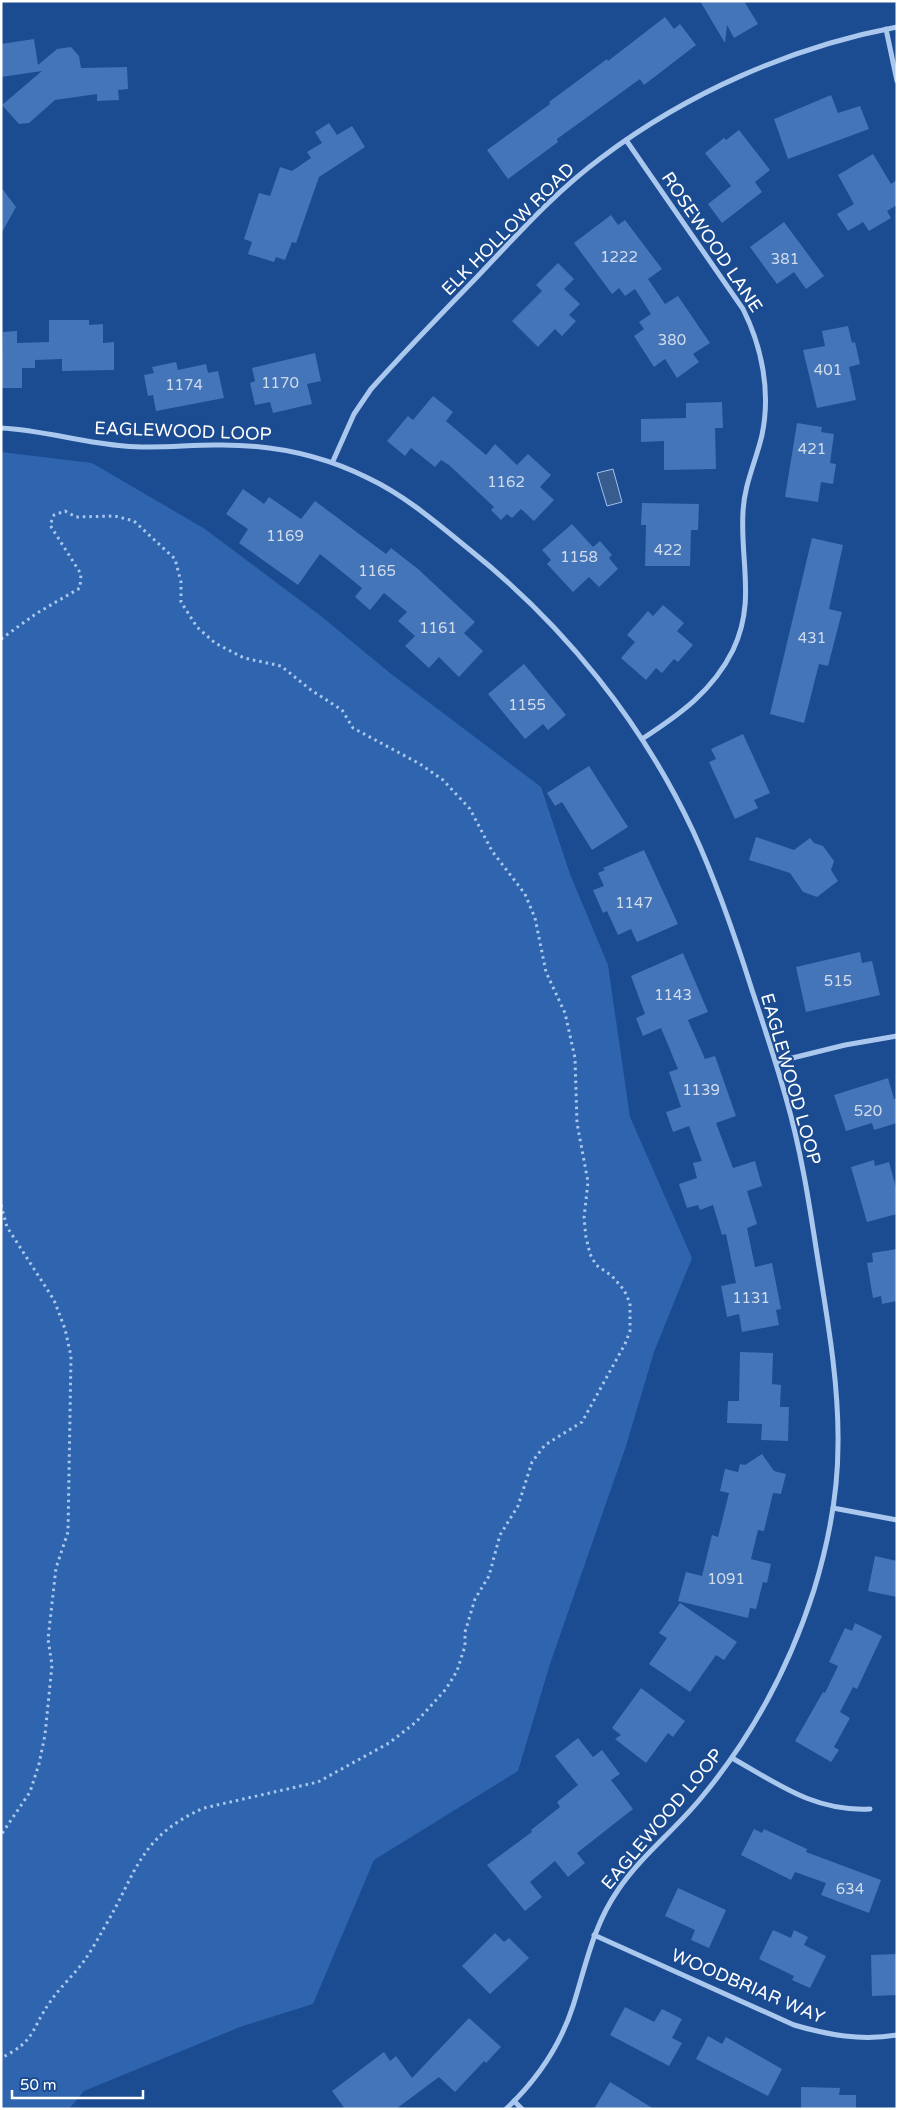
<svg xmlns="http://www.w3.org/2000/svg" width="898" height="2110" font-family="'Varela Round',sans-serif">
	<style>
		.green { fill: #2e65ae }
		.water { fill: #395c8e; stroke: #9dc2f0 }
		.building { fill: #4475b8 }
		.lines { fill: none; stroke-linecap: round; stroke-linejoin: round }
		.path { stroke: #aac7ee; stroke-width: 3; stroke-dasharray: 2.5 4; stroke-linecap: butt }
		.street { stroke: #aac7ee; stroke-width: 5 }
		.labels { text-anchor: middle; stroke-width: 4; stroke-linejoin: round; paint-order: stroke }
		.number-label { font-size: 15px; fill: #d0dced }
		.street-label { font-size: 18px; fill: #fff; stroke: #1b4b90 }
	</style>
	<rect width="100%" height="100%" fill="#1b4b90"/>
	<path class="green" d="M1,452L92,463L205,529L321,616L390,673L541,787L570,874L608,965L630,1117L692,1258L654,1352L626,1446L550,1664L518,1771L374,1860L313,2004L240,2027L84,2091L69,2109H1Z"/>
	<path class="water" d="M613,469L622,502L607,506L597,473Z"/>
	<g class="building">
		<path d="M700,1H744L758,24L734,38L727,25L725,43Z"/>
		<path d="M665,17L674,29L680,24L696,45L644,85L640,79L557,139L558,142L508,179L487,150L550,104L549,102L607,59L608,61Z"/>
		<path d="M34,39L38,65L57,49L71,47L79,56L81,68L127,67L128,89L118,90L119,100L97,101V94L55,100L29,123L19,124L2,105L42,71L1,77V44Z"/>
		<path d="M831,95L838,113L860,106L869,129L788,159L774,119Z"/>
		<path d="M329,123L337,135L352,126L365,147L319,177L296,243L292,242L285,260L276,257L274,262L248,254L252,242L244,239L259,193L270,196L280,167L292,171L311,158L307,152L322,143L315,132Z"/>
		<path d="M739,130L770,170L755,182L762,192L722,223L708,204L731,186L705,153L724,138L726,140Z"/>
		<path d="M873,154L891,184L897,180V205L887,211L891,218L869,231L863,222L848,231L837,214L854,204L838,175Z"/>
		<path d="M1,187L16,207L1,234Z"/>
		<path d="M611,215L618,225L625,220L662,269L648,279L665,304L678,296L710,343L693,354L699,362L677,378L665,359L654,367L634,336L644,329L639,322L651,314L635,289L625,296L619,288L612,294L574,243Z"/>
		<path d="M784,222L824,276L806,289L794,272L777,284L750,247Z"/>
		<path d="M558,263L574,279L564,289L580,304L569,315L576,321L562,336L555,329L538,347L512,321L542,291L536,285Z"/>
		<path d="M49,320H89V325L103,324V343L114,342V370L62,371V359L35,360V368H22V388H1L3,332L17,331V343L49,342Z"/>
		<path d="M848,326L852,343L855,342L860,364L849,367L856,400L817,408L803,350L825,346L822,331Z"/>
		<path d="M315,353L321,381L307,384L312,404L273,413L270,402L255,405L250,383L255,381L252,368Z"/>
		<path d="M176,362L178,370L206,364L208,373L218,371L224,398L156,411L153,395L148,396L144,375L154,373L152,367Z"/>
		<path d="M433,396L453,412L446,421L486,455L495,444L517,465L528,454L551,475L540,487L554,500L534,521L521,509L512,518L507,514L501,520L491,510L494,507L449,465L441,460L435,467L411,448L405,456L387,441L408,416L413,420Z"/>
		<path d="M722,402L723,428H715L716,469L664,470V441L641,442V419L686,418V403Z"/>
		<path d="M797,423L822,427L821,432L834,434L830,463L836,464L833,484L821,482L818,502L785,497Z"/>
		<path d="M243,489L264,504L269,497L301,519L315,501L386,554L391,548L418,569L475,622L464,633L483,651L459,677L439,657L429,668L405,646L415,636L398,621L407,612L384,593L370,610L355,597L362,588L320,554L298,585L239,543L248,529L226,514Z"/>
		<path d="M642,503L699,504L698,530H691L690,566H645L646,525H641Z"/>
		<path d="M572,524L593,547L600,541L612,555L609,558L618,569L599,587L589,577L573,592L547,564L551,560L542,550Z"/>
		<path d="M812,538L843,545L829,609L842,612L828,666L819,664L804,723L770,714Z"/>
		<path d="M663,605L684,623L677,631L693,645L678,662L674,659L662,673L656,668L646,680L621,658L635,642L627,635L648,611L653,616Z"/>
		<path d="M524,664L566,715L548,730L543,724L525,739L488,694Z"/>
		<path d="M743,734L770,793L754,800L758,808L735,819L709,762L716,759L711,749Z"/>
		<path d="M589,766L628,827L592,850L562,802L555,806L547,793Z"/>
		<path d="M756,837L794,850L810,838L814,843L823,846L834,861L831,870L838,881L817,897L803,892L790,873L749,860Z"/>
		<path d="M644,850L678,924L637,942L631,929L618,935L607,911L603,913L593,890L604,886L598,873L605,870L603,868Z"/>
		<path d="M860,952L862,963L872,961L880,995L806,1012L796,967Z"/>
		<path d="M683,953L708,1012L688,1020L705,1059L715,1056L736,1116L716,1123L733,1168L755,1161L762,1186L747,1191L757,1224L747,1228L755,1267L772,1263L781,1309L776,1310L779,1325L742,1332L739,1314L727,1317L721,1286L736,1283L726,1234L722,1235L713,1205L700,1210L698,1205L687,1208L679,1184L697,1178L693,1163L702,1161L689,1126L673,1132L666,1112L681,1107L669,1072L678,1069L661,1028L643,1036L636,1018L645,1014L631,976Z"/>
		<path d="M888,1078L894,1099L897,1098V1123L874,1130L872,1123L846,1131L834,1095Z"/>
		<path d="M874,1160L875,1166L889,1162L897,1191V1214L867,1222L851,1167Z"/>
		<path d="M897,1249V1301L882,1304L881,1296L873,1298L867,1263L873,1262L872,1253Z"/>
		<path d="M740,1352L773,1353L772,1384L781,1385L780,1407H789L788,1441L761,1440L762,1424L727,1423L728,1401H739Z"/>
		<path d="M762,1454L774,1471L786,1474L781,1494L773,1493L764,1531L758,1530L751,1559L771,1564L767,1583L763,1582L756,1609L750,1608L748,1618L678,1601L686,1572L702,1576L712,1535L718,1537L729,1493L720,1491L725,1469L738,1472L740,1464L745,1465Z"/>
		<path d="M875,1556L897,1561V1597L868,1591Z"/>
		<path d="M680,1603L737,1642L724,1660L716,1655L690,1692L649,1664L667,1638L659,1633Z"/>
		<path d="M855,1623L882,1636L857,1689L853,1687L840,1712L850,1718L834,1747L839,1750L831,1762L795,1741L823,1692L825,1693L838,1666L829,1662L845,1628L852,1631Z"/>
		<path d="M641,1688L685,1721L673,1737L668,1733L646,1763L615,1739L621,1735L612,1728Z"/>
		<path d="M578,1738L593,1757L602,1750L620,1774L611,1780L633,1809L577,1853L585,1863L568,1877L555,1861L530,1882L542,1897L525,1911L487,1865L532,1832L531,1830L560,1807L557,1802L578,1785L555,1756Z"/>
		<path d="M754,1829L762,1833L764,1829L807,1849L806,1852L881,1880L869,1913L821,1895L826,1883L795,1872L791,1880L741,1855Z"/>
		<path d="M678,1888L726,1910L709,1948L691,1940L695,1930L665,1916Z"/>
		<path d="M773,1930L791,1938L794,1930L808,1937L804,1945L826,1956L810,1988L792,1980L794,1976L759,1959Z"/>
		<path d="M495,1933L504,1942L509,1938L529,1958L490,1994L462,1966Z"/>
		<path d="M897,1954V1995L872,1996L871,1955Z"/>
		<path d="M625,2007L654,2022L662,2009L682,2019L672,2038L682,2043L669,2066L610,2035Z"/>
		<path d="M469,2018L501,2047L486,2063L484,2061L455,2092L439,2077L396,2109H345L332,2091L384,2052L390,2061L396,2056L412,2078Z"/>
		<path d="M708,2036L722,2044L726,2037L782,2069L768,2096L696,2059Z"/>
		<path d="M610,2082L654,2109H594Z"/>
		<path d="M801,2087L840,2088L839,2095H856V2109H801Z"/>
	</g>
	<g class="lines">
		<g class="path">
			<path d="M1,639L37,613L80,588L81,574L50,525L54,515L65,511L76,517L115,516L134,521L175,559L181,582V602L197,627L215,643L244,658L281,666L311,690L342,710L353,728L420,764L443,780L470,809L492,851L525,894L535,918L546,972L565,1013L575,1058L577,1123L588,1182L584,1218L586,1237L590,1254L596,1265L612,1276L624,1290L630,1303V1331L625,1344L582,1422L545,1445L532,1462L518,1506L500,1535L489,1576L475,1599L465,1632V1646L457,1671L446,1689L428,1709L416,1722L389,1743L318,1782L204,1808C138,1837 137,1873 104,1928C98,1939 91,1951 84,1961C74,1975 60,1987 50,2002C31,2029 36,2041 1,2058"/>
			<path d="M1,1205L7,1227L54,1300L65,1329L71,1356L68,1532L56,1568L48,1639L52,1665L45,1735L39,1764L30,1792L1,1835"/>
		</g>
		<g class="street">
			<path d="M886,29L897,81"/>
			<path d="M626,140L743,309C762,347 771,392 762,435C756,461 744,485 743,512C740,561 756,602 733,650C713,691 679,715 642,739"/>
			<path d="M1,428C43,430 83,443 124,446C155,449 185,445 215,445C269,444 320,454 368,478C406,496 438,524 470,550C564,625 642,722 693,831C717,883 735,936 752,990C764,1026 776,1062 786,1098C801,1150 809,1202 817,1254C827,1317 839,1382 838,1445C838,1494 828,1544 814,1590C790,1665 752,1737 701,1798C675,1830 641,1856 618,1890C593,1926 586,1965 573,2006C560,2046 537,2080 506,2109"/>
			<path d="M333,461L354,414L371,389C406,350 442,313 478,276C517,235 555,192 601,158C687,93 791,47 897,27"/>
			<path d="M776,1062L845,1045L897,1036"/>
			<path d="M833,1508L897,1520"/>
			<path d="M732,1758C778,1784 815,1812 870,1809"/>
			<path d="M594,1935L794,2025C828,2035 861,2041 897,2035"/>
			<path d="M514,2101L522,2109"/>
		</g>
	</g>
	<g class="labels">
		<g class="number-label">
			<text x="619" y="262">1222</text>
			<text x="785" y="264">381</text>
			<text x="672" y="345">380</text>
			<text x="828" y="375">401</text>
			<text x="280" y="388">1170</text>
			<text x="184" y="390">1174</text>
			<text x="812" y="454">421</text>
			<text x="506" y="487">1162</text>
			<text x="285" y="541">1169</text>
			<text x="668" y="555">422</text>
			<text x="579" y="562">1158</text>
			<text x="377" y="576">1165</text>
			<text x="438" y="633">1161</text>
			<text x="812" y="643">431</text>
			<text x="527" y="710">1155</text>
			<text x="634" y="908">1147</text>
			<text x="838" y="986">515</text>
			<text x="673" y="1000">1143</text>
			<text x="701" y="1095">1139</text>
			<text x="868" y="1116">520</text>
			<text x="751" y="1303">1131</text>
			<text x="726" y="1584">1091</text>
			<text x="850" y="1894">634</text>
		</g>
		<g class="street-label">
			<text transform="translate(508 229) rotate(-45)" y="6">ELK HOLLOW ROAD</text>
			<text transform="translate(712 242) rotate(56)" y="6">ROSEWOOD LANE</text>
			<text transform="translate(183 431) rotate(2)" y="6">EAGLEWOOD LOOP</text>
			<text transform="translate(791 1079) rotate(74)" y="6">EAGLEWOOD LOOP</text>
			<text transform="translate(662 1819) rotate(-50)" y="6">EAGLEWOOD LOOP</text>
			<text transform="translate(748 1986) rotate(23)" y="6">WOODBRIAR WAY</text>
		</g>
	</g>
	<rect width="898" height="2110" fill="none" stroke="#ffffff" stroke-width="5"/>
	<path d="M12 2090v8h131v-8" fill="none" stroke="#ffffff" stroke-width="2.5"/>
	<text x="20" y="2090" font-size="15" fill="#ffffff" stroke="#1b4b90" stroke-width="4" paint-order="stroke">50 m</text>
</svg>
